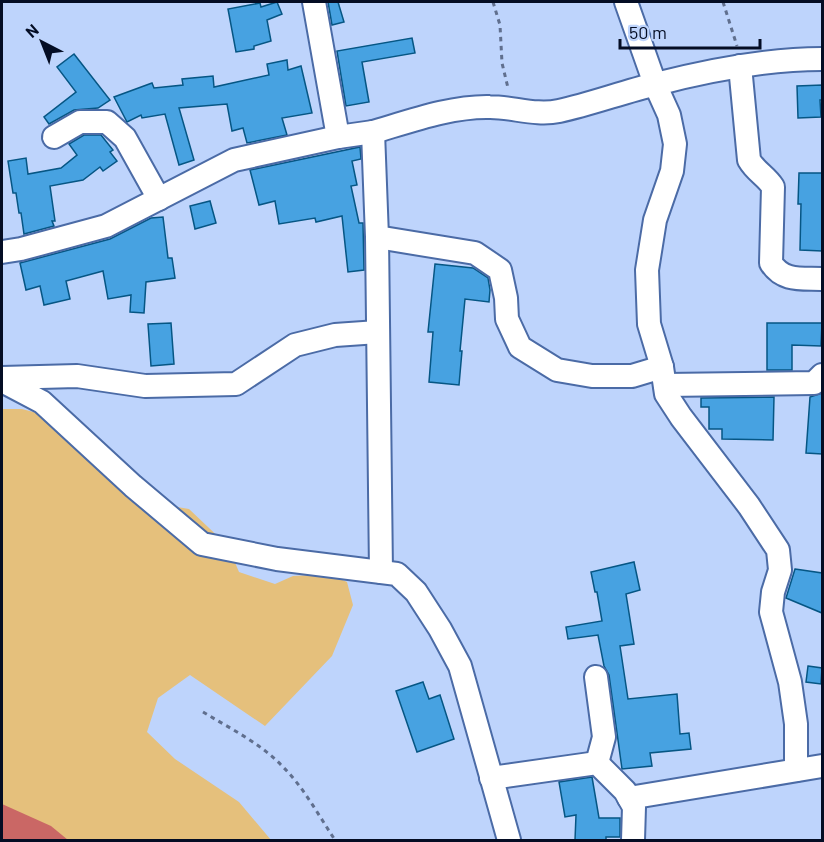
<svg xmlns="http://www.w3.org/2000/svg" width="824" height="842" font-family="Barlow,sans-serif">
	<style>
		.green { fill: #e5c07c }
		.water { fill: #ca6765 }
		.building { fill: #47a2e1; stroke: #065684; stroke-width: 1.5 }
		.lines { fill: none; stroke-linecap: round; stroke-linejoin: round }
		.minor-casing { stroke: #4b6ba6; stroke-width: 26 }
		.path { stroke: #606f8e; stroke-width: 3; stroke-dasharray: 4.5 4.5; stroke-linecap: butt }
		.minor { stroke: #fff; stroke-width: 22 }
	</style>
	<rect width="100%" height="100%" fill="#bed4fc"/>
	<path class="green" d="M2,409H22L56,418L76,436L82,456L117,481L148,502L189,509L228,546L239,572L275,584L293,576L329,574L347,582L353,605L332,656L265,726L190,675L158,698L147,732L175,759L239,802L271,840H56L2,814Z"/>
	<path class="water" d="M2,804L51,826L68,840H2Z"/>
	<g class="building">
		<path d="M277,2L282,14L267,20L271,41L254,46V49L236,52L228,9L260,3L261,7Z"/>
		<path d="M328,2H338L344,22L332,25Z"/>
		<path d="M412,38L415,53L362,62L369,102L346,106L337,51Z"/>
		<path d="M74,54L110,100L98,108L74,110L49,124L44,117L76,92L57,67Z"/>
		<path d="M287,60L288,70L301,66L312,113L282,118L287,135L247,143L243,128L232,131L227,104L179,108L194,160L179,165L165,114L142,118L141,115L127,122L114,97L152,83L154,88L183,85L182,79L213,76L214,87L269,75L267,64Z"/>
		<path d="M822,85V100H820L821,117L798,118L797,86Z"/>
		<path d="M84,135H101L113,150L110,152L117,161L103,171L100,167L83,180L50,186L55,221H52L54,226L24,234L21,213H19L16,193H13L8,161L26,158L28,174L61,168L77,155L69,144Z"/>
		<path d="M360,147L361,159L352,161L357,185L351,186L359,223H363L364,270L348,272L342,216L316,222L315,218L279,224L275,201L259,205L250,170Z"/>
		<path d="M799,173H822V251L800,250L801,204H798Z"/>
		<path d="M210,201L216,223L195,229L190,206Z"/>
		<path d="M163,217L168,258H172L175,278L146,282L144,313L130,312L131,295L108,299L103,271L66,281L70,299L44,305L40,286L26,290L20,263L110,239L151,218Z"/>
		<path d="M435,264L473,268L488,278L490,290L489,302L465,299L460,351H462L459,385L429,382L433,332H428Z"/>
		<path d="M171,323L174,364L151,366L148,324Z"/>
		<path d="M767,323H822L821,346L792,345V370H767Z"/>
		<path d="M822,393V454L806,453L810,397Z"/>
		<path d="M774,397L773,440L722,439V429H709V407H701V398Z"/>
		<path d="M634,562L640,590L626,594L634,644L620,646L628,699L677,694L680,734L689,733L691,749L650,753L652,766L622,769L609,675L604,666L598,635L568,639L566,627L602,621L597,592H595L591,572Z"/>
		<path d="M795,569L822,573V613L786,598Z"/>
		<path d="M808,666L822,668L821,684L806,682Z"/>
		<path d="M423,682L429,699L440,695L454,739L417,752L396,691Z"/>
		<path d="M592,777L599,818H620V837H606V840H575L576,815L565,817L559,782Z"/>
	</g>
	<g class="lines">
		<defs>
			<g id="minor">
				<path d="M314,2L338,137"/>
				<path d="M626,2L655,84L669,115L675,144L672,171L655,220L647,270L649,324L662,367L666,394L681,417L749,506L778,550L780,570L773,592L771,612L790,682L796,724V770"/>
				<path d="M740,66L749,160C756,172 766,176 773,187L771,263C783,282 802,278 822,279"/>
				<path d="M370,133C408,122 450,106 490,107C513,107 536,116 559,111C591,104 623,92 656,84C710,70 766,59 822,59"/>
				<path d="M54,137L80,122H107L125,138L159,199"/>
				<path d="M377,237L381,572"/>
				<path d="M2,252L21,249L106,226L234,160L338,137L373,132L377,237L475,253L500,270L506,298L507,319L520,347L557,370L592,376H632L662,367"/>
				<path d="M2,378L77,376L145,386L236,384L295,345L335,335L378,332"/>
				<path d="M2,381L42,402L133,486L202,544L277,559L397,574L416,592L440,629L460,666L509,840"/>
				<path d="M665,385L814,383L822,375"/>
				<path d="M596,677L604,737L597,763"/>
				<path d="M491,778L597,763L625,791L634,807L633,840"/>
				<path d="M629,798L822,766"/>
			</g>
		</defs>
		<use href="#minor" class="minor-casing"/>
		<g class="path">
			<path d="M493,2L500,25L502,63L508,88"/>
			<path d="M723,2L737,46"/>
			<path d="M203,712C231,729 262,744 284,768C304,788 319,816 335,840"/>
		</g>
		<use href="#minor" class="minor"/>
	</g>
	<rect width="824" height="842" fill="none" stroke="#040d24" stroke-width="6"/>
	<g transform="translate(42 42) rotate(318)" stroke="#bed4fc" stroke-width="4.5" paint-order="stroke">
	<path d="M0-4.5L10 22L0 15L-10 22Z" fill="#040d24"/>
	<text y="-9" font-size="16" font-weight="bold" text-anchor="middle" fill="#040d24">N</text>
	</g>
	<path d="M620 39v9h140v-9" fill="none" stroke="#040d24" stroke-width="3"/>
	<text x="629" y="39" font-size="18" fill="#040d24" stroke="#bed4fc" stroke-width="4.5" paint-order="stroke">50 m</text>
</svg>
